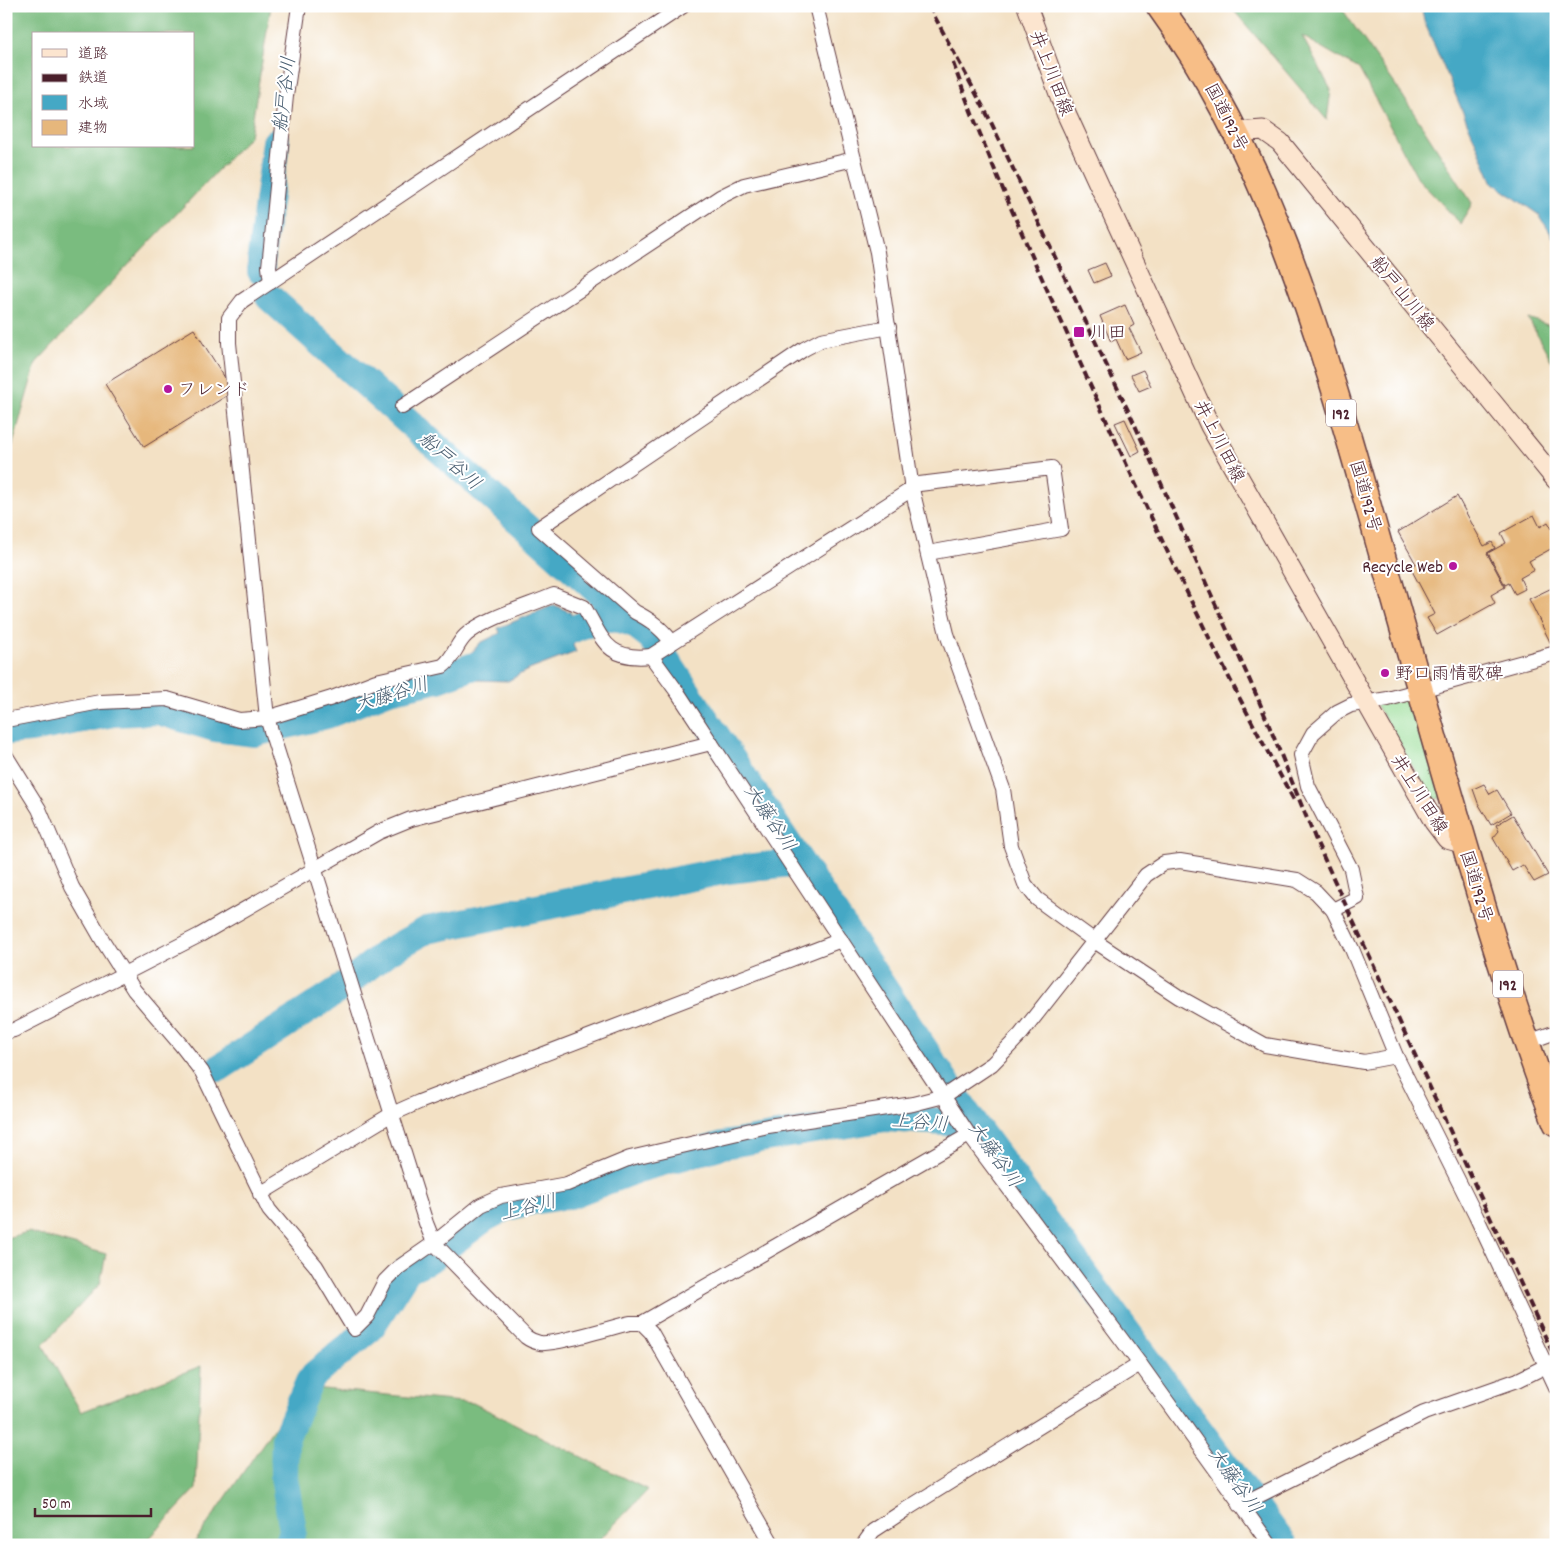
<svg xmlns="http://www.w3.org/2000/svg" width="1562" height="1551" font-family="Dekko,'Klee One',sans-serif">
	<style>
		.green { fill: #98dd96; stroke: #717e60 }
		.forest { fill: #7abc7f; stroke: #626e55; fill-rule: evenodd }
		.water { fill: #45a8c5; stroke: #486478 }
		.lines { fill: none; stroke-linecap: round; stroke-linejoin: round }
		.river { stroke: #45a8c5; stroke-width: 28 }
		.building { fill: #e6b77c }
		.street-casing { stroke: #633c42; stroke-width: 16 }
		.secondary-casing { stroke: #633c42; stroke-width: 21 }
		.highway-casing { stroke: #633c42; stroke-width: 28 }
		.street { stroke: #fff; stroke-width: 14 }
		.secondary { stroke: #fce5cf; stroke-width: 19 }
		.highway { stroke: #f7be87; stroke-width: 25 }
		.rail { stroke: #4a1f2b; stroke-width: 4; stroke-dasharray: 8 4; stroke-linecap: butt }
		.poi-dot { fill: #b5179e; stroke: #fff; stroke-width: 2 }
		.labels { text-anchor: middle; stroke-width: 4; stroke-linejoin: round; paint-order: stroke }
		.shield { fill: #fff; stroke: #80626b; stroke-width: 1 }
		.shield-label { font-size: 16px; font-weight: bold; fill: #4a1f2b }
		.street-label { font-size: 18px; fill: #4a1f2b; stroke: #fff }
		.poi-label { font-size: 18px; fill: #4a1f2b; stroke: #fff; text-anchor: start }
		.water-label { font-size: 19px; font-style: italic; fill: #485d70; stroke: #fff }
	</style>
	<rect width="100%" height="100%" fill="#fff"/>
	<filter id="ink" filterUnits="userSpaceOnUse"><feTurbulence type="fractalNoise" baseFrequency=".02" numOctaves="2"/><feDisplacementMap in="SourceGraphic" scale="10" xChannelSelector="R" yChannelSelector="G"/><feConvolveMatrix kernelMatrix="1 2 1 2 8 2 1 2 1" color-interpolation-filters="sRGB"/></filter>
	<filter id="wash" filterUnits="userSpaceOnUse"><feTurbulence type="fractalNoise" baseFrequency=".0096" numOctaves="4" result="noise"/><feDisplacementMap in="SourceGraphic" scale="20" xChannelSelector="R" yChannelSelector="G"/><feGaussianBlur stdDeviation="1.12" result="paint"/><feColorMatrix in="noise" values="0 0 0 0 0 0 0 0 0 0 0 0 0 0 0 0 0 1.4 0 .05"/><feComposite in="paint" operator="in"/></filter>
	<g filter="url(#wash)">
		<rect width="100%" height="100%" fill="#f3e1c5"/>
		<path class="green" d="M1412,696L1443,798L1432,799L1376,704Z"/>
		<g class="forest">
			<path d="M6,6H271L250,136L36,363L6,468ZM34,34H194V146H34Z"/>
			<path d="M1230,6H1340L1399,90L1472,203L1461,224L1419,180L1359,69L1302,36L1331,90L1327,120Z"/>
			<path d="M1528,318L1556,328V369Z"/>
			<path d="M28,1232L106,1254L100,1284L43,1345L81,1412L201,1366L196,1489L143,1545H6V1238Z"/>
			<path d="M302,1387L473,1403L648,1490L594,1545H193Z"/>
		</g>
		<g class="water">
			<path d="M1421,6H1556V242L1539,215L1493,183L1424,21Z"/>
			<path d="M554,605L570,612L581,635L573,645L576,652L526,671L508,681L477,680L466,656L472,652L480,643L500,633L498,628Z"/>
		</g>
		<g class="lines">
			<g class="river">
				<path d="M261,271V256L276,142"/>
				<path d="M269,297L633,623"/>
				<path d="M6,731L31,729L113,713L158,711L215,728L255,733L327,715L389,690L438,679L562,634L599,618L620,619L633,623L651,637L974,1124L1284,1545"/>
				<path d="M219,1068L340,989L387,952L427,930L728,870L800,862"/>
				<path d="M288,1545L293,1531L284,1477L285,1439L309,1382L315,1374L370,1329L408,1269L430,1259L485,1218L504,1208L532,1201L570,1195L638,1169L723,1145L885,1118L974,1124"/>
			</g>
		</g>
		<g id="blocks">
			<g class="building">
				<path d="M1105,263L1111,276L1094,283L1088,270Z"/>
				<path d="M1125,305L1134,325L1129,328L1141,352L1125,359L1116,339L1111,342L1100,316Z"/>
				<path d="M194,329L227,381L228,395L144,447L105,384Z"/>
				<path d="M1143,370L1151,386L1139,391L1131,375Z"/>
				<path d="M1125,419L1140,451L1131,456L1115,423Z"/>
				<path d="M1457,496L1484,546L1492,542L1495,548L1487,553L1505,587L1491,595L1495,603L1437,635L1427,618L1435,614L1410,567L1416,564L1398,532Z"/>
				<path d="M1534,515L1540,527L1548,522L1556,536V546L1529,561L1534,570L1520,578L1525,589L1515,594L1509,583L1505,585L1488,553L1506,543L1501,533Z"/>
				<path d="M1556,586V644L1552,646L1529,599Z"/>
				<path d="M1484,784L1490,794L1497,790L1511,813L1491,825L1478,803L1473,789Z"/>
				<path d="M1513,815L1548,875L1534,882L1523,865L1512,871L1493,838L1499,831L1496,825Z"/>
			</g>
		</g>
	</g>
	<g filter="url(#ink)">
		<use href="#blocks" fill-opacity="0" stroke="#633c42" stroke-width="1"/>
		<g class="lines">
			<defs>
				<g id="street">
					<path d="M683,6L242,301L229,318V343L267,718L426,1223L434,1243L526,1337C530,1340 535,1342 540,1343C555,1345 612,1327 630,1323H642L651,1332L773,1545"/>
					<path d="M816,6L877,252L912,489L947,634L1003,789L1011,846L1025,884L1037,899L1096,942L1179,997L1265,1045L1364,1062L1396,1056"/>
					<path d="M271,282L269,267L286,96L299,6"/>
					<path d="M402,407L720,197L744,185L854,159"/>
					<path d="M911,485L1052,468L1061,529L928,553"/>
					<path d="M672,642C661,628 651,620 635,612L539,528L804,349L821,340L889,327"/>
					<path d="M651,656L678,693L969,1135L1140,1364L1270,1545"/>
					<path d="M6,720L100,702L167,699L239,720L267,718L332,698L376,681L443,666C454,658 456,644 466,635C483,619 531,605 554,595L584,607C603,639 606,661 651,656L912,489"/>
					<path d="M6,756L39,809L72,887L103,941L134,990L181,1045L202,1072L269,1210L316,1266L354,1329L367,1316L385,1281L398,1268L434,1243L481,1205L501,1196L567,1184L630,1158L712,1139L768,1126L913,1104L944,1096L992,1064L1021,1034L1146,875L1164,863L1180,861L1297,880L1316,892L1333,910L1352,949L1396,1056L1476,1216L1556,1387"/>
					<path d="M1333,910L1357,898L1351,869L1308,786L1301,755L1313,733L1337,712L1351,705L1388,699L1556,653"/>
					<path d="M6,1032L14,1030L200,935L379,832L411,819L711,743"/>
					<path d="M1528,1042L1556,1032"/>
					<path d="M260,1194L392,1114L419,1102L841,940"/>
					<path d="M642,1323L969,1135"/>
					<path d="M1240,1505L1424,1413L1518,1380L1556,1361"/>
					<path d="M863,1545L873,1531L905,1510L1140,1364"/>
				</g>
				<g id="secondary">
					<path d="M1027,6L1066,113L1210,426L1434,822L1447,839L1465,844"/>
					<path d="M1236,132L1263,130L1280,142L1556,480"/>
				</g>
				<path id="highway" d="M1159,6C1267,154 1319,332 1368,505C1405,636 1441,766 1480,896C1503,972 1527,1049 1556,1123"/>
			</defs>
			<use href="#street" class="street-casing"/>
			<use href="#secondary" class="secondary-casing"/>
			<use href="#highway" class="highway-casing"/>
			<use href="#street" class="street"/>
			<use href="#secondary" class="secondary"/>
			<use href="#highway" class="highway"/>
			<g class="rail">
				<path d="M929,6L988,116L1134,423L1259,701L1317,843L1556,1360"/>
				<path d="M953,63C993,174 1043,280 1091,387C1155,527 1220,667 1295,802"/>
			</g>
		</g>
	</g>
	<g class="poi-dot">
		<rect x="1073" y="326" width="12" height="12" rx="2.5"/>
		<circle cx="168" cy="389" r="5"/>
		<circle cx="1453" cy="566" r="5"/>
		<circle cx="1385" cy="673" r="5"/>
	</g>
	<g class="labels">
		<g class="shield">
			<rect x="1326" y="399.5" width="30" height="27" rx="4"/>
			<rect x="1493" y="970.5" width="30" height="27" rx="4"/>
		</g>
		<g class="shield-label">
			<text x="1341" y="419">192</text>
			<text x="1508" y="990">192</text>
		</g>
		<g class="street-label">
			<text transform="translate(1052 73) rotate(69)" y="6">井上川田線</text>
			<text transform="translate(1227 117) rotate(63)" y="6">国道192号</text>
			<text transform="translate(1403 293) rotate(51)" y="6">船戸山川線</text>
			<text transform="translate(1220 441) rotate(63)" y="6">井上川田線</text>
			<text transform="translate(1366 496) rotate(74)" y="6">国道192号</text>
			<text transform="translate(1420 794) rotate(58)" y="6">井上川田線</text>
			<text transform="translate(1477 886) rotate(73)" y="6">国道192号</text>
		</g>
		<g class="poi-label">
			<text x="1090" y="338">川田</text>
			<text x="178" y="395">フレンド</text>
			<text x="1443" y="572" text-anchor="end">Recycle Web</text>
			<text x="1395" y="679">野口雨情歌碑</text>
		</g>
		<g class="water-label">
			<text transform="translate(283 94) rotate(-83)" y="7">船戸谷川</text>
			<text transform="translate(451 460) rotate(42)" y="7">船戸谷川</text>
			<text transform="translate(391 693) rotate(-17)" y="7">大藤谷川</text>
			<text transform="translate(771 817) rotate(56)" y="7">大藤谷川</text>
			<text transform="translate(920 1121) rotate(4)" y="7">上谷川</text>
			<text transform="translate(996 1154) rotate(54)" y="7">大藤谷川</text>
			<text transform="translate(528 1206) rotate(-14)" y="7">上谷川</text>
			<text transform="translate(1236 1480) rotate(54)" y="7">大藤谷川</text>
		</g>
	</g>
	<rect width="1562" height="1551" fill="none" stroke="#fff" stroke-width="25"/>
	<rect x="32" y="32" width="162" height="115" fill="#ffffff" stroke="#b7a5aa"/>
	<rect x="42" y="49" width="25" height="8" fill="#fce5cf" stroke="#b7a5aa"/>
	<text x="78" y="58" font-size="15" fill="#4a1f2b">道路</text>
	<rect x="42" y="74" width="25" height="8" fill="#4a1f2b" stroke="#b7a5aa"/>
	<text x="78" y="82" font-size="15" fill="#4a1f2b">鉄道</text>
	<rect x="42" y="95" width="25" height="15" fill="#45a8c5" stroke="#b7a5aa"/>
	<text x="78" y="108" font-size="15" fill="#4a1f2b">水域</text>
	<rect x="42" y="120" width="25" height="15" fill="#e6b77c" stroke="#b7a5aa"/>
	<text x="78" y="132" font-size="15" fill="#4a1f2b">建物</text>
	<path d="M35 1508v8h116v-8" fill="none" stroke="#4a1f2b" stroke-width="2.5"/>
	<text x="42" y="1508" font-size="15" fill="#4a1f2b" stroke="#ffffff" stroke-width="4" paint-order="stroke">50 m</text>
</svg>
